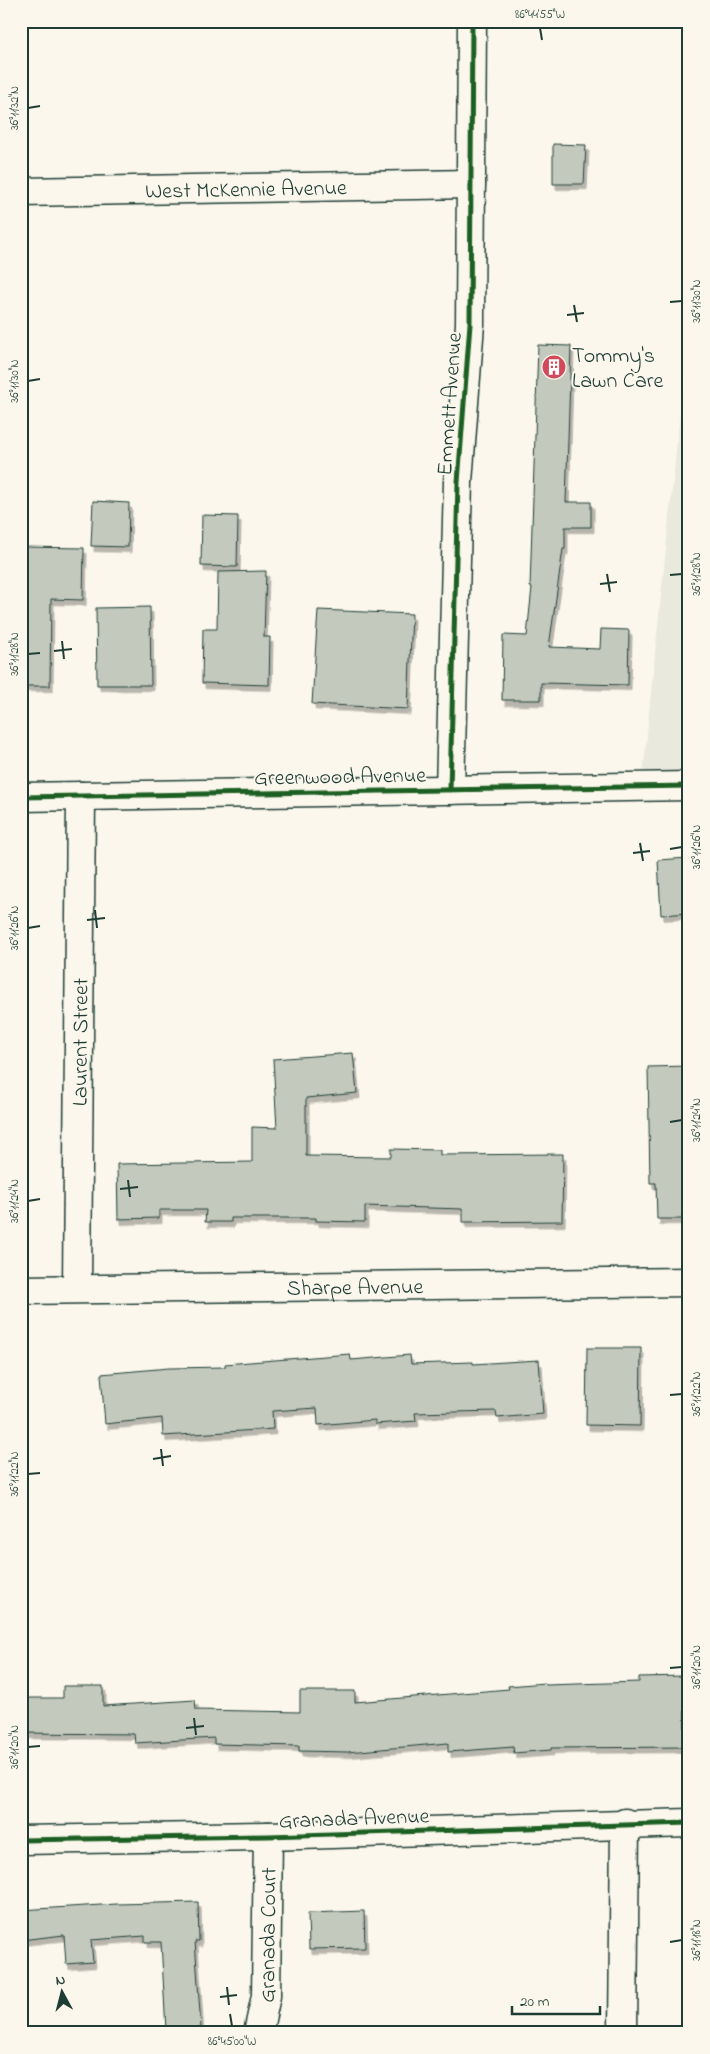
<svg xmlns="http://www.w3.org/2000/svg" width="710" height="2054" font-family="'Indie Flower',sans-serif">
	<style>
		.built { fill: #eae9de }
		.building { fill: #c4c9be; stroke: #1f3d34; filter: url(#shadow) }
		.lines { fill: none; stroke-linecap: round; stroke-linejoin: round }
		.minor-casing { stroke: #1f3d34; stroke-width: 31 }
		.minor { stroke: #fbf7ec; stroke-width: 28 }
		.cycleway-casing { stroke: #fbf7ec; stroke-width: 8 }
		.cycleway { stroke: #1b5e20; stroke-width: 5 }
		.ticks { fill: none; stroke: #1f3d34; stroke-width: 2 }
		.labels { text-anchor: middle; stroke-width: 4; stroke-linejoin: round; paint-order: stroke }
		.street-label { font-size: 22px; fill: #1f3d34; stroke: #fbf7ec }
		.poi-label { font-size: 22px; fill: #1f3d34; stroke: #fbf7ec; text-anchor: start }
		.neatline { fill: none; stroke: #1f3d34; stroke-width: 2 }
		.ticks-label { font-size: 12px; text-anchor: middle; fill: #1f3d34 }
	</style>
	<defs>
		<filter id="shadow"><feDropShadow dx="3" dy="5.5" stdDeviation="0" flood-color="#0004"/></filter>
	</defs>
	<rect width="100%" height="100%" fill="#fbf7ec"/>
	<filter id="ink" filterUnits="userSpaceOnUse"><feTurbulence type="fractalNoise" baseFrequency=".02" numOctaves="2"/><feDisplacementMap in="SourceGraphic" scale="10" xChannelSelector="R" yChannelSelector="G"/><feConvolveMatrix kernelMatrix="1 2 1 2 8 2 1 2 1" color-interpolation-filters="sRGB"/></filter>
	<g filter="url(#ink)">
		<path class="built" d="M689,326V786H642L650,702Z"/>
		<g class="building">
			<path d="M553,144L586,145L584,184H553Z"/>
			<path d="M538,345L571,346L566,502H591V527H565V549H563L549,647L600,649L601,629L629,630L628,685L541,683V700H502L503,635L527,636L532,587H530Z"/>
			<path d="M93,501L129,503L128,547L91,546Z"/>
			<path d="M202,515L238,516L237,567L201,566Z"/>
			<path d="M24,547L84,548L83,600L51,599L50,686H21Z"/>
			<path d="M266,571L264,637H270L269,685L202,683L203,629H217L218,572Z"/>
			<path d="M150,607L151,685H97L96,608Z"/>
			<path d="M318,610L412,614L408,709L312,704Z"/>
			<path d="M689,858V913L661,915L658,860Z"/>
			<path d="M353,1053L357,1093L306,1098V1156L391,1157V1149L440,1150V1155L563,1154L562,1221L463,1222V1209L365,1206V1222L316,1221V1218H231V1222H205L206,1210H159V1218L118,1219L117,1164L252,1162V1127L277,1128L273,1059Z"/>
			<path d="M689,1066V1219H657L656,1183H650L648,1067Z"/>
			<path d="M587,1348H641L640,1426L586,1425Z"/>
			<path d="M350,1354L351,1360L410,1355L411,1364L473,1362V1364L539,1360L543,1414L497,1418L496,1411L415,1413L416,1421L375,1424V1420L318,1425L317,1408L272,1411L273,1429L163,1436L162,1418L105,1424L101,1374L169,1368L225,1367V1364Z"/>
			<path d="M684,1676L685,1747L551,1748V1750L514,1753L513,1747L448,1752V1743L348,1752L299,1751V1746L214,1744V1738L135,1743L134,1734L21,1733V1698H63V1686H103V1706L195,1700L196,1710L300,1712V1691H355V1702L509,1689L508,1686L545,1683L546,1685L639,1682V1677Z"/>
			<path d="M198,1902L199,1941H195L201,2028L166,2030L161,1942H145V1936L91,1940L93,1962L66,1964L64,1935L21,1940V1910L117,1904Z"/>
			<path d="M364,1911L365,1948L309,1949L308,1913Z"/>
		</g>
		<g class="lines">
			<defs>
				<g id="minor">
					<path id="s1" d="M21,192L471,184"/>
					<path d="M450,790L458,482L470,324L472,21"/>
					<path d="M21,797L689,786"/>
					<path id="s2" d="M77,1288L81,796"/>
					<path id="s3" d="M21,1290L689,1282"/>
					<path d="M21,1840L268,1836L689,1823"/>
					<path id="s4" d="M258,2033L266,1996L268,1836"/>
					<path d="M623,2033L625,1823"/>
				</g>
			</defs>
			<use href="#minor" class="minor-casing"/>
			<use href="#minor" class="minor"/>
			<defs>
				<g id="cycleway">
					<path d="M450,790L458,482L470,324L472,21"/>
					<path d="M21,797L689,786"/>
					<path d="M21,1840L268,1836L689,1823"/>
				</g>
			</defs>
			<use href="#cycleway" class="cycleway-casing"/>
			<use href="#cycleway" class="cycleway"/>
		</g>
	</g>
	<path class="ticks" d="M540,28L542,40M28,108L40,106M670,302L682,301M574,305L577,322M567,315L584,313M28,381L40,379M607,574L610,592M670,575L682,574M600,584L617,582M62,641L64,659M54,651L72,649M28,654L40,653M640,843L643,861M670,849L682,847M633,853L650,851M95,910L97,928M87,920L105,918M28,928L40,926M670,1122L682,1120M128,1180L130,1197M120,1189L138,1187M28,1201L40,1199M670,1395L682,1394M161,1449L163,1466M153,1459L171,1456M28,1474L40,1473M670,1668L682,1667M194,1718L196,1735M186,1728L204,1726M28,1747L40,1746M670,1942L682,1940M227,1987L229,2005M220,1997L237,1995M230,2014L232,2026"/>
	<defs>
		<symbol id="building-disc" viewBox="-11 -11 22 22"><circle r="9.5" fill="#d1495b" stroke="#fbf7ec"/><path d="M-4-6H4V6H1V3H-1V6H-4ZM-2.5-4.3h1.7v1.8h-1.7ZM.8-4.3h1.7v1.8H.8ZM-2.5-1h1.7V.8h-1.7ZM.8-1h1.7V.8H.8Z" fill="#fff"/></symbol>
	</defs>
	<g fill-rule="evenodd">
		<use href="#building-disc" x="540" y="353" width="28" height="28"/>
	</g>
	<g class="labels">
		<g class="street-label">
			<text dy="8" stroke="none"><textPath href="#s1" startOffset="225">West McKennie Avenue</textPath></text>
			<text transform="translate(448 404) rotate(-86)" y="8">Emmett Avenue</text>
			<text transform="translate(340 775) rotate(-1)" y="8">Greenwood Avenue</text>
			<text dy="8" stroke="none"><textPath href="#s2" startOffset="246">Laurent Street</textPath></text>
			<text dy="8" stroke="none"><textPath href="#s3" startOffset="334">Sharpe Avenue</textPath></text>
			<text transform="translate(354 1817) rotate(-2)" y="8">Granada Avenue</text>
			<text dy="8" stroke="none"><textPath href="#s4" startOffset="99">Granada Court</textPath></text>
		</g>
		<g class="poi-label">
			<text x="572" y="362">Tommy's<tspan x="572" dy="25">Lawn Care</tspan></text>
		</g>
	</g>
	<rect width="710" height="2054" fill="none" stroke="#fbf7ec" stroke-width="55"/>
	<g transform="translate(62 1992) rotate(353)" stroke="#fbf7ec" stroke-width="4" paint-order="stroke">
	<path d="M0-4L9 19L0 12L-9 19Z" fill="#1f3d34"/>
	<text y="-8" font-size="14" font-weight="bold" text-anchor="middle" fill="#1f3d34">N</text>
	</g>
	<path d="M512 2006v8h88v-8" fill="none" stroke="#1f3d34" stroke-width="2.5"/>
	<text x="520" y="2006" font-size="15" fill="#1f3d34" stroke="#fbf7ec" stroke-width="4" paint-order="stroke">20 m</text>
	<rect x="28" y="28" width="654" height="1998" class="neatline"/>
	<g class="ticks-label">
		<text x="540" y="18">86°44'55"W</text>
		<text transform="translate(14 108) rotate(-90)" y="4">36°11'32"N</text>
		<text transform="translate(696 301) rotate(-90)" y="4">36°11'30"N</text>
		<text transform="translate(14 381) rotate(-90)" y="4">36°11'30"N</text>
		<text transform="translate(696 574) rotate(-90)" y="4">36°11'28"N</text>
		<text transform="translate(14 654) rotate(-90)" y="4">36°11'28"N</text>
		<text transform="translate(696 847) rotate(-90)" y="4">36°11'26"N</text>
		<text transform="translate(14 928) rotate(-90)" y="4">36°11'26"N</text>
		<text transform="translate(696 1120) rotate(-90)" y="4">36°11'24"N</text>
		<text transform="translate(14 1201) rotate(-90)" y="4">36°11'24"N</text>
		<text transform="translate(696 1394) rotate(-90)" y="4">36°11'22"N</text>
		<text transform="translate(14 1474) rotate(-90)" y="4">36°11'22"N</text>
		<text transform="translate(696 1667) rotate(-90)" y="4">36°11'20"N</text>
		<text transform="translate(14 1747) rotate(-90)" y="4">36°11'20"N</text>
		<text transform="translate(696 1940) rotate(-90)" y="4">36°11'18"N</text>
		<text x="232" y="2045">86°45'00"W</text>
	</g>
</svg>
